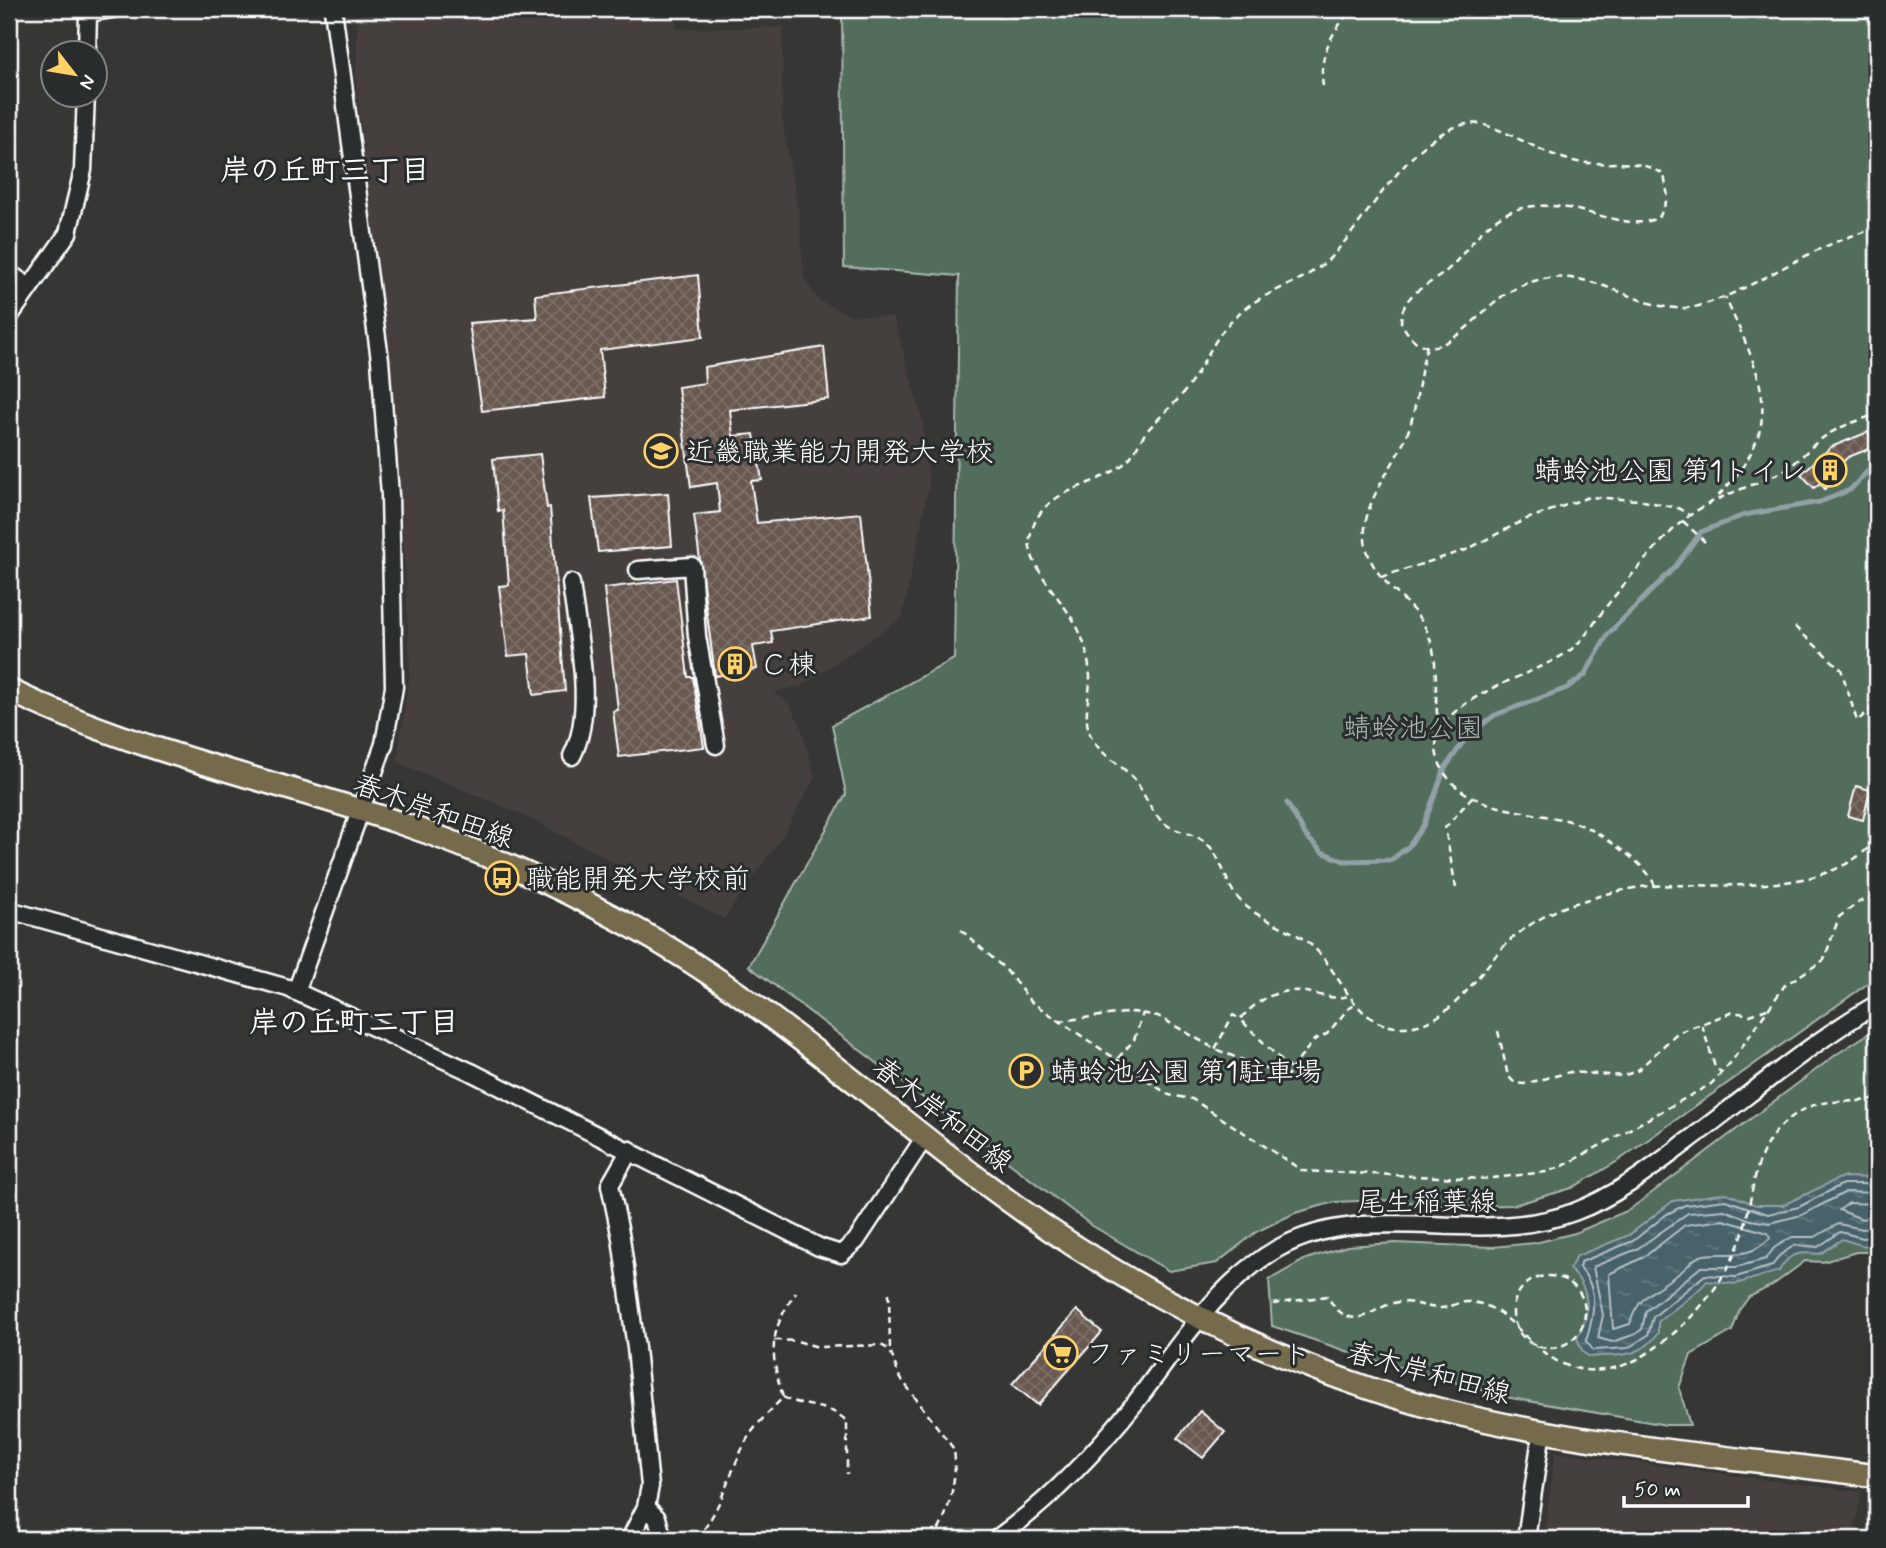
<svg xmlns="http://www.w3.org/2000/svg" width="1886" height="1548" font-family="Mynerve,'Klee One',sans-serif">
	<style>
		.built { fill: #45403d }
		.green { fill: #526d5c; stroke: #a8b6ae; stroke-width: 2 }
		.water { fill: url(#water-ripples); stroke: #91a1a6; stroke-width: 2 }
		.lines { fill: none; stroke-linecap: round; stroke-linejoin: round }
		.shore { stroke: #b5c0c4; stroke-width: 2 }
		.stream { stroke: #91a1a6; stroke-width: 5 }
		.building { fill: url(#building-cross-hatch); stroke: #fff; stroke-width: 2 }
		.minor-casing { stroke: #fff; stroke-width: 21 }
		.major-casing { stroke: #fff; stroke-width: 26 }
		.path { stroke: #fff; stroke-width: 2.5; stroke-dasharray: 7 5; stroke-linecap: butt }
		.minor { stroke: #2a2d2e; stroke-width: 16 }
		.major { stroke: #756b4b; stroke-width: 21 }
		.labels { text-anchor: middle; stroke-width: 6; stroke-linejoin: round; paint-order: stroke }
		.poi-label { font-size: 28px; fill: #fff; stroke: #2a2d2e; text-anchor: start }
		.park-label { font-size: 28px; fill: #a8b6ae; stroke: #2a2d2e }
		.street-label { font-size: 28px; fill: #fff; stroke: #2a2d2e }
		.neighbourhood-label { font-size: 30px; font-weight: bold; fill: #fff; stroke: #2a2d2e }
	</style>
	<defs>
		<pattern id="water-ripples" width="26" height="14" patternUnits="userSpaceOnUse" patternTransform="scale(1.75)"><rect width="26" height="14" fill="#47626b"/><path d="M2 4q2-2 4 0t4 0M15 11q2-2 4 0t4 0" fill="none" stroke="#637a81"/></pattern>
		<pattern id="building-cross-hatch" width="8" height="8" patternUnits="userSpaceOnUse" patternTransform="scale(1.75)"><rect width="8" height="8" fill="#67584f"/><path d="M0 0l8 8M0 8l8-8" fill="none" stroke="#7e7169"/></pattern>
	</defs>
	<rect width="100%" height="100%" fill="#363635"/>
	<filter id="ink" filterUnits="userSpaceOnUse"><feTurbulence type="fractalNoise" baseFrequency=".0143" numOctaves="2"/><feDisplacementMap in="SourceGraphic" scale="14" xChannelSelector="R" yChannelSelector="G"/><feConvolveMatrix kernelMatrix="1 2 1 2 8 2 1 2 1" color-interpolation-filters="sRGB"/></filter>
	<g filter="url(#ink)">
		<g class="built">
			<path d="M358,9H675L676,29L783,27L782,120L799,215L804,278L818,300L850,315L893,317L922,417L929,485L902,618L802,686L774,692L789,704L801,726L815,777L784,834L724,919L521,814L397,762L410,671L406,580L395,411L356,85Z"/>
			<path d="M1555,1452L1861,1492L1853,1539H1544Z"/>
		</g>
		<g class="green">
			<path d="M842,9H1877V977L1618,1161L1572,1188L1514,1205L1460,1206L1381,1200L1335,1202L1295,1213L1256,1232L1217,1263L1169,1271L1091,1225L749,966L846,794L832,725L954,659L959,276L844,267Z"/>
			<path d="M1877,1028V1252H1856L1823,1262L1805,1261L1773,1285L1749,1297L1740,1309L1732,1331L1691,1355L1679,1388L1690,1425H1666L1511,1398L1370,1359L1272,1326L1269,1280L1306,1259L1347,1246L1395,1243L1493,1247L1535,1243L1575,1233L1629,1210L1837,1054Z"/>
		</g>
		<path class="water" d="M1842,1177L1877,1178V1243L1864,1246L1842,1239L1820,1254C1800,1252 1789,1252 1779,1271L1736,1284L1707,1281C1696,1295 1673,1309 1658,1322V1333C1644,1355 1622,1356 1600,1356C1594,1357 1589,1358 1584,1353C1581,1350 1579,1343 1577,1338C1592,1316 1590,1286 1569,1269L1577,1256L1629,1235L1673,1201L1726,1193L1756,1205H1783Z"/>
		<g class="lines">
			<g class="shore">
				<path d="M1877,1184H1843L1799,1207L1768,1214L1725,1200L1685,1205L1667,1214L1633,1241L1581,1262L1579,1267C1600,1289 1594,1316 1586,1341L1593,1350L1628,1348L1648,1335L1653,1317L1705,1275L1736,1277L1772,1266L1780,1255L1795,1245L1818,1247L1840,1232L1863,1238L1877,1236"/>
				<path d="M1877,1193L1846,1192L1802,1215L1769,1223L1751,1220L1724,1210L1688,1213L1637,1249L1593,1267L1603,1315L1598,1338L1612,1342L1636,1334L1642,1329L1646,1311L1701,1267H1736L1766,1259L1774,1248L1792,1237H1815L1838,1224L1863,1229L1877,1227"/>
				<path d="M1877,1204L1849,1203L1839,1210L1862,1219L1877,1216"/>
				<path d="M1723,1220L1768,1233L1770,1238C1746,1261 1733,1251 1704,1255C1693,1257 1690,1265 1682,1271C1660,1289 1638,1293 1630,1324L1613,1329L1609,1274L1644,1257L1685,1225Z"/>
			</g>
			<path class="stream" d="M1287,803L1306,836L1322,852L1344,861L1391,860L1408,847L1423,826L1445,768L1468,735L1495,715L1567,688L1585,675L1608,634L1675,567L1701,532L1744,515L1820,502L1850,490L1877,461"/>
		</g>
		<g class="building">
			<path d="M698,275L703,337L600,350L605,397L482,411L469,323L537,318L535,295Z"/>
			<path d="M824,347L829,399L730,410L733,436L754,434L762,480L751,481L757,523L861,513L872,616L771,631L773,643L753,646L757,669L715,676L694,515L720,512L717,483L691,487L678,387L705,383L704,367Z"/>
			<path d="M1868,432L1874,447L1848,457L1831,473L1836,479L1825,489L1820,483L1814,488L1801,474L1831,447Z"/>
			<path d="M540,454L547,508L550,507L565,691L534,695L529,654L508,656L499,586L509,585L503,510L498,511L493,459Z"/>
			<path d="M668,493L672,546L598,552L591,498Z"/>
			<path d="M676,579L688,677H693L704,747L619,757L613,711L618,710L604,588Z"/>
			<path d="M1856,786L1870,790L1863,820L1848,816Z"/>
			<path d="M1077,1310L1102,1332L1038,1405L1012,1384Z"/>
			<path d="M1200,1411L1225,1432L1203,1458L1177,1438Z"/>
		</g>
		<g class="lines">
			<defs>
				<g id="minor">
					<path d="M87,52L88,13L113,9"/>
					<path d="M9,273L29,287"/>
					<path d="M9,317L68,233L83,170L86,94"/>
					<path d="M638,570L692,566L697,636L716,745"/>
					<path d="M571,583C577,634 596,710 572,756"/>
					<path d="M9,910L288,988L471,1072L819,1247L841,1254L856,1241L925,1137"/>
					<path d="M296,992L384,744L394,687L390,495L380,360L333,9"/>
					<path d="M630,1150L610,1185L621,1238L636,1348L650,1486L646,1507L630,1539"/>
					<path d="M646,1507L657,1518L663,1539"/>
					<path d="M996,1539C1048,1502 1095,1453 1135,1403C1177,1349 1216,1284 1277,1249C1370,1197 1474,1249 1574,1212C1617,1196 1653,1167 1689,1140C1751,1094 1810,1043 1877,1004"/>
					<path d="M1526,1539L1542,1430"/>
				</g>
				<path id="major" d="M9,690C133,751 270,779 400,823C478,849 555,885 627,924C795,1015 927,1155 1089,1255C1177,1310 1270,1355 1368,1388C1523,1442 1714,1454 1877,1476"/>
			</defs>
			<use href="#minor" class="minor-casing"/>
			<use href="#major" class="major-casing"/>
			<g class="path">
				<path d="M1323,86C1318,55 1332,32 1352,9"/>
				<path d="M1877,229C1814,242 1763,286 1702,305C1646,322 1602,265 1538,280C1526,283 1510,290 1500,298C1470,320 1430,380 1401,322C1402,293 1425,288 1444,273C1467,254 1477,228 1505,214C1563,186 1626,240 1660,216L1668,197L1664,175C1641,157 1606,166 1578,162C1544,156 1515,133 1481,124C1420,116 1368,221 1329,259C1302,285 1263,290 1236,316C1213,337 1204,367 1185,391C1173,406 1159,417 1147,431C1139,441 1135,453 1126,462C1094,491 1040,485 1030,538C1025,566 1068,604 1080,633C1086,647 1089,662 1090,677C1090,699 1081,721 1093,740C1103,757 1121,764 1133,778C1145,792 1149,811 1164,823C1176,833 1193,832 1205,842C1222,855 1224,881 1237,897C1256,920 1283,924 1306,941C1342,967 1351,1030 1405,1027C1452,1025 1478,972 1508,942C1528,924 1554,909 1579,902C1603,895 1626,888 1651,886C1720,882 1830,899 1877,838"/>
				<path d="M1427,346C1419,373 1418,402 1409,429C1396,468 1357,504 1366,546C1374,583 1409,597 1425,627C1441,658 1433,688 1438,721L1442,724"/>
				<path d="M1718,496C1790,423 1761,377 1725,297"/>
				<path d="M1683,521L1705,542"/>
				<path d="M1381,577L1466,550L1524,520L1589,497L1639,500L1678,508L1689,515"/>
				<path d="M1795,627L1841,669L1857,721L1877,704"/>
				<path d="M1655,886C1649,871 1636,861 1623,851C1608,840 1592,828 1573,822C1535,811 1471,812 1446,775C1398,703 1537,679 1573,648C1588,635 1597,618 1609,603C1630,577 1652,550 1676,527C1707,497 1746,490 1783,471C1799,462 1809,447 1824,437C1839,426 1860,420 1877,414"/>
				<path d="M1456,888L1445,828L1473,796"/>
				<path d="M961,930L1006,970L1030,1001L1169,1095L1192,1099L1303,1171L1484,1179L1546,1172L1563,1166L1711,1084L1732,1061L1785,985L1824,960L1839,917L1859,902L1877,896"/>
				<path d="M1059,1021L1133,1012L1158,1016L1215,1049L1286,1077L1291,1070L1240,1019C1262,996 1283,985 1315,994C1328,997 1336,999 1349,996"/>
				<path d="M1702,1025L1715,1067L1722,1073"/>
				<path d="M1498,1031L1508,1076L1515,1083L1524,1084L1570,1072L1622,1076L1637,1071L1677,1033L1733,1012L1750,1015L1770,1008"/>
				<path d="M1215,1049L1233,1015L1240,1019"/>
				<path d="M1118,1058L1134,1040L1143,1013"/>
				<path d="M1291,1070L1314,1040L1327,1034L1348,1009L1355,1005"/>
				<circle cx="1549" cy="1312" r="36"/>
				<path d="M889,1293L890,1350L899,1376L953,1448C960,1468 948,1523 932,1539"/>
				<path d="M1273,1304L1327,1296C1354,1340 1373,1304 1399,1302C1413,1301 1427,1308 1441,1308C1450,1308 1457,1302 1466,1302C1519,1301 1532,1377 1603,1370C1629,1367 1648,1354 1668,1338C1700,1312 1725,1280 1740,1241C1758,1191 1747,1139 1805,1109C1826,1097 1854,1105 1877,1098"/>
				<path d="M774,1340L797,1341L818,1347L881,1345L890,1350"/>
				<path d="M783,1397C804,1408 832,1404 847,1422V1474"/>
				<path d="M697,1539C723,1505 727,1479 745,1443C754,1425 771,1411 783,1397C769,1351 769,1332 796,1292"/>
			</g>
			<use href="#minor" class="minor"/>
			<use href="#major" class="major"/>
		</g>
	</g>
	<defs>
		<symbol id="university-ring" viewBox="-11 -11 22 22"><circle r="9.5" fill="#2a2d2e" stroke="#ffd166" stroke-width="1.5"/><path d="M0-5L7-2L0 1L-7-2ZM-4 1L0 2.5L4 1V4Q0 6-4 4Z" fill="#ffd166"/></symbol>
		<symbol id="building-ring" viewBox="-11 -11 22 22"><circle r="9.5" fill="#2a2d2e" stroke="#ffd166" stroke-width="1.5"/><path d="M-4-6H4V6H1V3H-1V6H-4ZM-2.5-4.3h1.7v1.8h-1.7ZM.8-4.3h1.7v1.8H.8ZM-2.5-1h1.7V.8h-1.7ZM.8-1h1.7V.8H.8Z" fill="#ffd166"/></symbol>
		<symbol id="bus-ring" viewBox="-11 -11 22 22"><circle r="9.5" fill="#2a2d2e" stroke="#ffd166" stroke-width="1.5"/><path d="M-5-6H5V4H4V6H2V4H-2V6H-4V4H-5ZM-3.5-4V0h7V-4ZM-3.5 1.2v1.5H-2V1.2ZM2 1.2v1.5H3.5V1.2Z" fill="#ffd166"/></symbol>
		<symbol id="parking-ring" viewBox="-11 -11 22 22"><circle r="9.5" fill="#2a2d2e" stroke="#ffd166" stroke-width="1.5"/><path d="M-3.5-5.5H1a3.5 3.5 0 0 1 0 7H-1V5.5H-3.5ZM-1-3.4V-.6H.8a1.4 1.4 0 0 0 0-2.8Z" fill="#ffd166"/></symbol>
		<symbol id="supermarket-ring" viewBox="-11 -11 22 22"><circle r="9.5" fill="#2a2d2e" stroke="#ffd166" stroke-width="1.5"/><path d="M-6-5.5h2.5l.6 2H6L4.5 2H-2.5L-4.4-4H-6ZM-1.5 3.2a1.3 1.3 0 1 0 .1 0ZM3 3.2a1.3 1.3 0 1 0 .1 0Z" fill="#ffd166"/></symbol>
	</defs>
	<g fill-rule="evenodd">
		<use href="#university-ring" x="642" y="432" width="38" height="38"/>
		<use href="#building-ring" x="1811" y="451" width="38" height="38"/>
		<use href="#building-ring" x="716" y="645" width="38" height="38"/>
		<use href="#bus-ring" x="483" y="859" width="38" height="38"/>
		<use href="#parking-ring" x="1007" y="1052" width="38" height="38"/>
		<use href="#supermarket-ring" x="1042" y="1334" width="38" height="38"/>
	</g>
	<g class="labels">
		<g class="poi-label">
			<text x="686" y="461">近畿職業能力開発大学校</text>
			<text x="1806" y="480" text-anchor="end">蜻蛉池公園 第1トイレ</text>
			<text x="760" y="674">Ｃ棟</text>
			<text x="526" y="888">職能開発大学校前</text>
			<text x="1050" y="1081">蜻蛉池公園 第1駐車場</text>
			<text x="1086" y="1363">ファミリーマート</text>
		</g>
		<g class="park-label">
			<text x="1413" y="737">蜻蛉池公園</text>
		</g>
		<g class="street-label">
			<text transform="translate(434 810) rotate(20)" y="10">春木岸和田線</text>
			<text transform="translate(943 1114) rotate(38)" y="10">春木岸和田線</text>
			<text x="1427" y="1211">尾生稲葉線</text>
			<text transform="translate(1429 1372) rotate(15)" y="10">春木岸和田線</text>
		</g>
		<g class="neighbourhood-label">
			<text x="325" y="180">岸の丘町三丁目</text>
			<text x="354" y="1032">岸の丘町二丁目</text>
		</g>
	</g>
	<rect width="1886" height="1548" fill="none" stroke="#2a2d2e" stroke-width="35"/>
	<rect x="18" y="18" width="1851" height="1513" fill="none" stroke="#fff" stroke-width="2.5" filter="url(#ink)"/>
	<g transform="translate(74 74) rotate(121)"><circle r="33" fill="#2a2d2e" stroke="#7f8182" stroke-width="2"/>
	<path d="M0-5L12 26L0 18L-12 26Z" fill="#ffd166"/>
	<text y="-10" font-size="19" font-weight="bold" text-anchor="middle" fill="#ffffff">N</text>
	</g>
	<path d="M1624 1496v10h124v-10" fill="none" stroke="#ffffff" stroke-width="3.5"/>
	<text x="1634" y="1496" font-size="21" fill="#ffffff" stroke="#2a2d2e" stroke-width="5" paint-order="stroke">50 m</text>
</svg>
